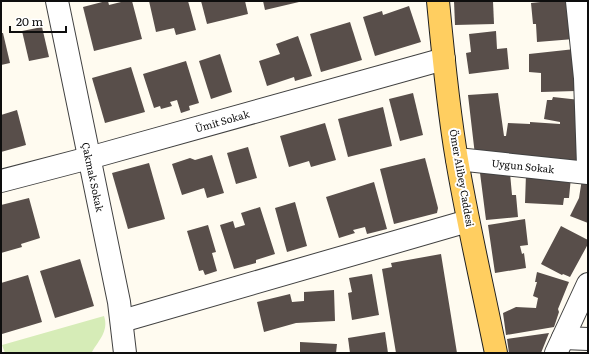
<svg xmlns="http://www.w3.org/2000/svg" width="589" height="354" font-family="Literata,serif">
	<style>
		.green { fill: #d6ecb7 }
		.building { fill: #584e4a }
		.lines { fill: none; stroke-linecap: round; stroke-linejoin: round }
		.minor-casing { stroke: #414141; stroke-width: 24 }
		.major-casing { stroke: #1f1f1f; stroke-width: 24 }
		.minor { stroke: #fff; stroke-width: 22 }
		.major { stroke: #ffce60; stroke-width: 22 }
		.labels { text-anchor: middle; stroke-width: 4; stroke-linejoin: round; paint-order: stroke }
		.street-label { font-size: 10px; fill: #0e0e0e; stroke: #fff }
	</style>
	<rect width="100%" height="100%" fill="#fffbf0"/>
	<path class="green" d="M104,316C109,331 99,340 92,352L90,353H5L2,345Z"/>
	<g class="building">
		<path d="M106,1H108L109,5L125,1H132L142,39L94,51L83,7Z"/>
		<path d="M149,1H188L196,30L176,35L174,28L156,32Z"/>
		<path d="M201,1H245L248,14L207,24Z"/>
		<path d="M263,1H299V2L265,10Z"/>
		<path d="M454,1H493L494,24L455,25Z"/>
		<path d="M550,1H570L574,39L537,42L536,24H533L531,3Z"/>
		<path d="M409,6L421,42L375,56L363,17L382,11L383,15Z"/>
		<path d="M350,22L362,60L321,72L310,34Z"/>
		<path d="M42,27L49,57L29,61L22,31Z"/>
		<path d="M496,31L497,49L507,48L509,69L469,74L466,53L471,52L469,34Z"/>
		<path d="M1,33H3L10,63L1,65Z"/>
		<path d="M298,36L312,76L295,81L294,77L267,86L259,61L280,54L276,44Z"/>
		<path d="M575,49L576,91L541,92V73L529,72V54Z"/>
		<path d="M220,54L232,92L211,99L199,61Z"/>
		<path d="M186,61L199,103L189,106L190,110L181,113L177,100L170,102L172,106L161,109L160,106L154,108L143,74Z"/>
		<path d="M131,67L145,112L105,123L92,78Z"/>
		<path d="M413,93L423,135L400,141L389,99Z"/>
		<path d="M498,93L504,136H506L508,123L530,124V122L560,124V122L544,119L547,100H552L553,97L580,100L578,162L475,155L468,95Z"/>
		<path d="M383,107L392,146L348,157L338,119Z"/>
		<path d="M17,110L26,145L1,152V115Z"/>
		<path d="M325,123L336,160L311,167L309,161L289,167L280,136Z"/>
		<path d="M248,147L257,178L236,184L227,153Z"/>
		<path d="M212,155L224,193L207,198L204,188L182,195L172,164L190,158L195,160Z"/>
		<path d="M425,158L438,208L437,213L394,224L380,169Z"/>
		<path d="M149,163L165,219L128,229L112,173Z"/>
		<path d="M496,172L510,173L512,195H516L518,217L486,220L480,173Z"/>
		<path d="M526,174L571,177L569,198H564L563,205L525,203Z"/>
		<path d="M582,179L588,180V223L570,216L579,198Z"/>
		<path d="M374,182L387,229L367,234L365,227L353,230L355,233L339,238L326,197Z"/>
		<path d="M29,198L40,238L21,244L22,247L1,253V205Z"/>
		<path d="M295,202L307,246L287,252L275,208Z"/>
		<path d="M260,207L275,254L256,260V263L234,269L220,225L233,221L235,228L245,225L241,213Z"/>
		<path d="M525,219L528,245L520,246L522,254L524,253L526,268L495,273L488,225Z"/>
		<path d="M208,225L216,252L212,253L217,271L205,275L203,270L199,271L187,231Z"/>
		<path d="M561,226L588,240V244L570,277L563,274L562,275L541,264Z"/>
		<path d="M441,254L457,353H396L382,269L392,267L391,263Z"/>
		<path d="M80,259L94,306L55,318L40,271Z"/>
		<path d="M537,272L569,282L558,309L559,312L554,327L506,335L503,313L516,307L536,308L538,298L533,296L537,282H535Z"/>
		<path d="M372,274L379,315L352,320L348,293L352,292L349,278Z"/>
		<path d="M28,275L42,322L2,334L1,330V283Z"/>
		<path d="M334,290L335,321L296,323L264,332L257,302L290,294L292,302L304,301V292Z"/>
		<path d="M385,332L388,353H350L348,338Z"/>
		<path d="M549,333L541,353H509L507,339Z"/>
		<path d="M300,342L337,344L336,353H300Z"/>
	</g>
	<g class="lines">
		<defs>
			<g id="minor">
				<path d="M57,1L119,302L125,353"/>
				<path d="M577,1L585,78L588,165"/>
				<path d="M457,159L588,173"/>
				<path d="M1,181L89,158L444,59"/>
				<path d="M122,321L468,221"/>
				<path d="M563,338L588,339"/>
				<path d="M556,353L588,284"/>
			</g>
			<path id="major" d="M438,1C443,54 448,108 457,160C468,225 483,289 496,353"/>
		</defs>
		<use href="#minor" class="minor-casing"/>
		<use href="#major" class="major-casing"/>
		<use href="#minor" class="minor"/>
		<use href="#major" class="major"/>
	</g>
	<g class="labels">
		<g class="street-label">
			<text transform="translate(222 121) rotate(-16)" y="4">Ümit Sokak</text>
			<text transform="translate(523 166) rotate(6)" y="4">Uygun Sokak</text>
			<text transform="translate(93 177) rotate(78)" y="4">Çakmak Sokak</text>
			<text transform="translate(462 178) rotate(80)" y="4">Ömer Alibey Caddesi</text>
		</g>
	</g>
	<rect width="589" height="354" fill="none" stroke="#0e0e0e" stroke-width="4"/>
	<path d="M10 26v6h56v-6" fill="none" stroke="#0e0e0e" stroke-width="2"/>
	<text x="16" y="26" font-size="12" fill="#0e0e0e" stroke="#ffffff" stroke-width="3" paint-order="stroke">20 m</text>
</svg>
